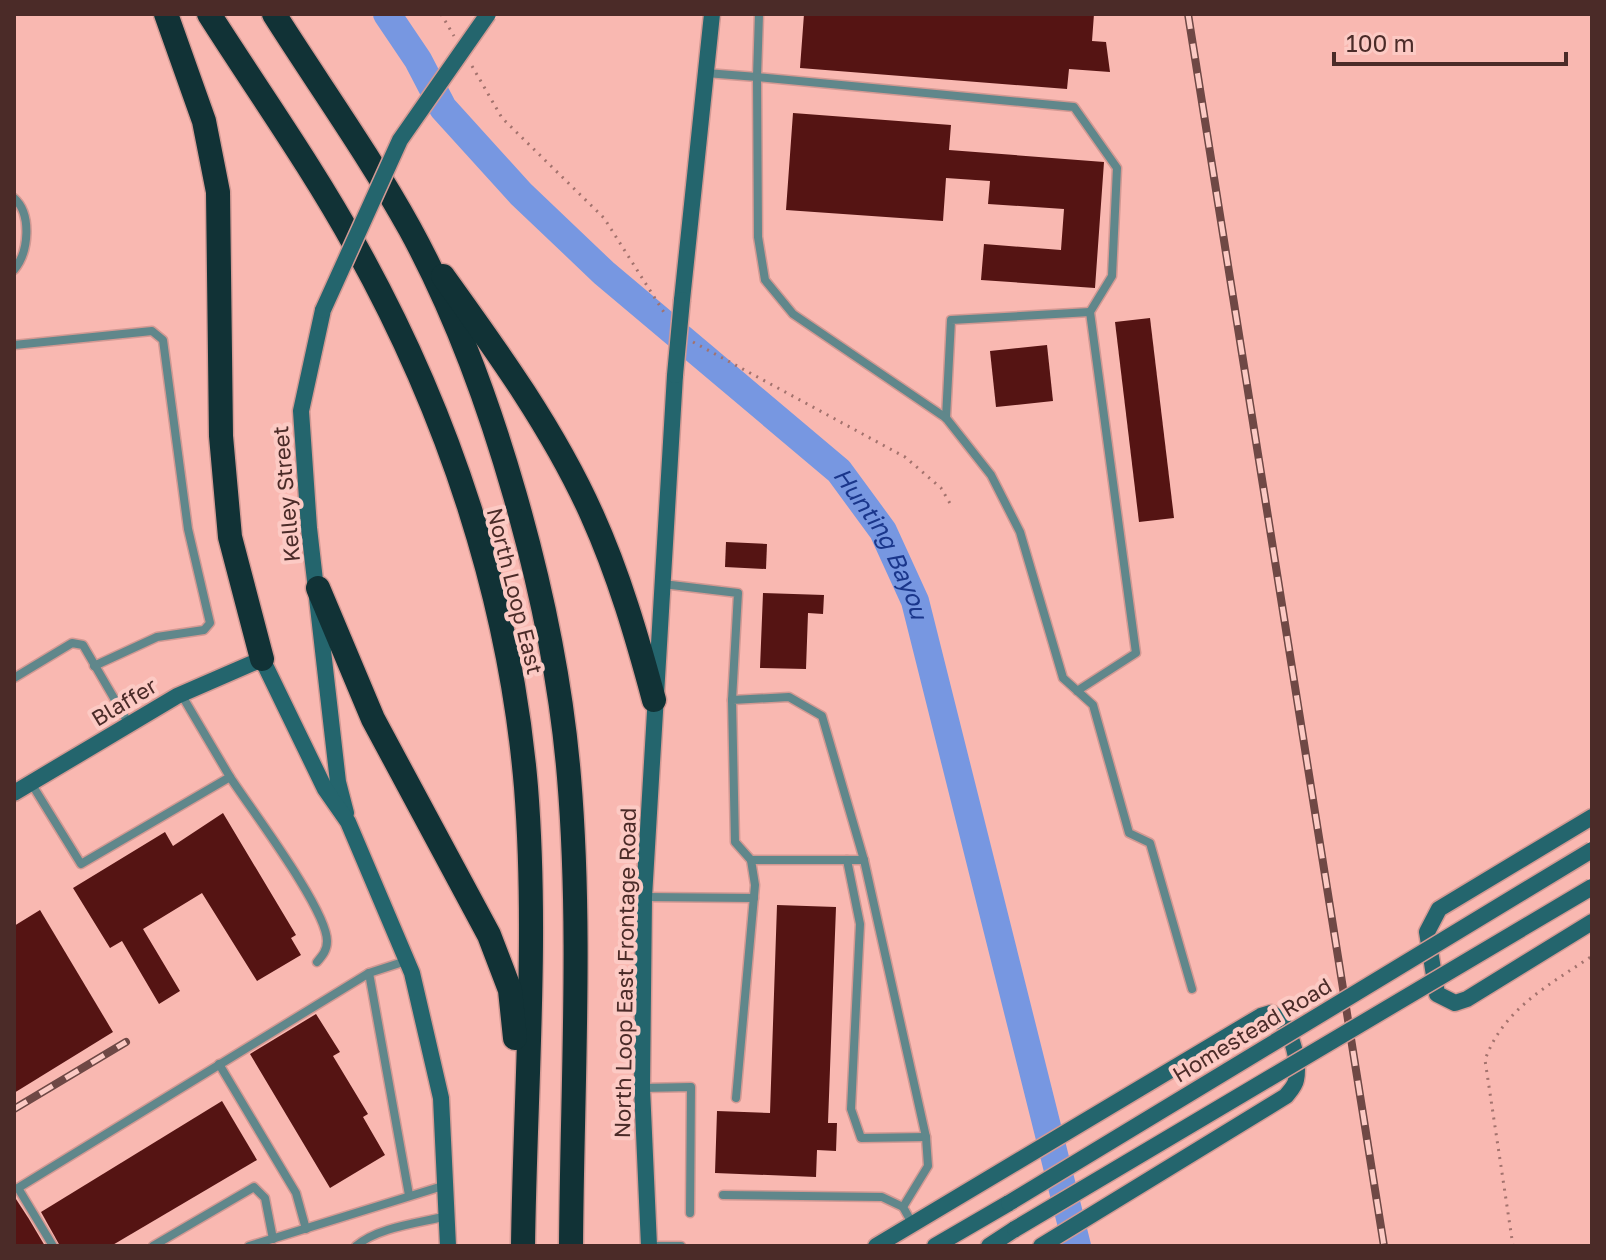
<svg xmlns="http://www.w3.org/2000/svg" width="1606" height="1260" font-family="'Golos Text',sans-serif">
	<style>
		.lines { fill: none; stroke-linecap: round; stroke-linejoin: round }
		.river { stroke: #7797e1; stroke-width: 28 }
		.building { fill: #551413 }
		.lane-casing { stroke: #d39993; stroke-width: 11 }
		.secondary-casing { stroke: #d39993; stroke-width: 19 }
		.highway-casing { stroke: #d39993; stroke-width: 27 }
		.path { stroke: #a3726d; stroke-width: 3; stroke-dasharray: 2 6; stroke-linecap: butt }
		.lane { stroke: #60878b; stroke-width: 8 }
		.secondary { stroke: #24656d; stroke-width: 16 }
		.highway { stroke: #113236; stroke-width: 24 }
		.rail-casing { stroke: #6f4845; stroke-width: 8 }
		.rail { stroke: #fccac4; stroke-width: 5; stroke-dasharray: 15; stroke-linecap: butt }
		.secondary-bridge-casing { stroke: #d39993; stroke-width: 19; stroke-linecap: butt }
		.secondary-bridge { stroke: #24656d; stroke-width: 16 }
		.labels { text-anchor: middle; stroke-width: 8; stroke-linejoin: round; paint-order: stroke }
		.street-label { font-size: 22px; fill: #4b2b28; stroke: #fccac4 }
		.water-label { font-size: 24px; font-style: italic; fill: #1a368b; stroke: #fccac4 }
	</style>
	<rect width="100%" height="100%" fill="#f9b8b1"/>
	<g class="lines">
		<path class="river" id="s1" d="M387,14L418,60L443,108L521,194L604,273L839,471L883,531L915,601L1077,1246"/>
	</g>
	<g class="building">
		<path d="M804,14H1094L1092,41L1106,42L1110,72L1069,69L1067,89L800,68Z"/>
		<path d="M793,113L951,125L949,150L1104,162L1095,288L981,280L984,244L1061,250L1064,209L988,204L990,181L946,178L943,221L786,210Z"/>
		<path d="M1150,318L1174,518L1139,522L1115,322Z"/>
		<path d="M1047,345L1053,401L996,407L990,351Z"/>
		<path d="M726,542L767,544L766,569L725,567Z"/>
		<path d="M763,593L824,595L823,614L808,613L806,669L760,668Z"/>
		<path d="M223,813L296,935L291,938L301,955L257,981L202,893L143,929L180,991L159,1004L122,941L110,948L73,888L165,832L173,846Z"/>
		<path d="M777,905L836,907L828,1123H837L836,1151L817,1150L816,1177L715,1173L717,1111L770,1113Z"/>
		<path d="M40,910L113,1032L14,1093V926Z"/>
		<path d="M316,1014L340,1052L333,1056L368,1114L363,1117L385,1155L330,1188L250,1054Z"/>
		<path d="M222,1101L257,1160L111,1246H60L41,1212Z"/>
		<path d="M14,1196L29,1219L45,1246H14Z"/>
	</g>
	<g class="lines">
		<defs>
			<g id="lane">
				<path d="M706,73L757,77L759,14"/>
				<path d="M14,198C32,214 29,252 14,270"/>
				<path d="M14,345L152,331L163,340L188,529L210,623L204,630L157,637L94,666"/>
				<path d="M946,418L951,320L1090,312"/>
				<path d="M663,584L738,593L732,700"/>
				<path d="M14,678L72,643L83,645L129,724"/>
				<path d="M1077,691L1136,653L1090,312L1112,276L1117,168L1074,107L757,77L758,237L765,280L793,314L946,418L991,475L1020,532L1063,678L1093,705L1129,833L1150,843L1192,989"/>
				<path d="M230,777C250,808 327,909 327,941C327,950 323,955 317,962"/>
				<path d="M31,783L81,864L230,777L181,694"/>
				<path d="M751,860H864"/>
				<path d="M847,860L860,924L851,1109L861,1138L926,1137"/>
				<path d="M644,897L754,898"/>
				<path d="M369,973L409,1195"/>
				<path d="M219,1064L296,1193L306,1229"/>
				<path d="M642,1088L691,1087L690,1213"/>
				<path d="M736,1098L755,885L751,860L735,842L732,700L789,697L822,716L864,860L926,1137L928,1166L903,1207L912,1223"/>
				<path d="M723,1195L882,1197L903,1207"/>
				<path d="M53,1246L18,1188L369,973L406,961"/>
				<path d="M153,1246L254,1187L265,1198L273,1239"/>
				<path d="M249,1246L446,1185"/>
				<path d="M356,1246C378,1227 419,1223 447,1216"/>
				<path d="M657,1246H681"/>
			</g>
			<g id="secondary">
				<path d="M682,300L712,14"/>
				<path d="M323,310L301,411L309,528L338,782L346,813"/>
				<path d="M14,793L177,696L262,659L325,789L348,822L412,973L441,1098L448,1246"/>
				<path d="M1592,817L1439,909L1427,932L1437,994L1455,1003L1467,999L1592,922"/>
				<path d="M649,1246L642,1088L644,897L675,375"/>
				<path d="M876,1246L1261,1016L1271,1013C1290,1021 1300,1060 1296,1080C1295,1086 1290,1091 1286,1096L1041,1246"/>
				<path d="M935,1246L1009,1203"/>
				<path d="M989,1246L1015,1229"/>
			</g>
			<g id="highway">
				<path d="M166,14L204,121L218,192L221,436L230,537L262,659"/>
				<path d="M209,14C258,91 312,167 356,247C448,412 510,598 526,787C538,939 525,1094 523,1246"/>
				<path d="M274,14C319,85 369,155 410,229C492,379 555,607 569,777C582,932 572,1090 571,1246"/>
				<path d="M443,276C497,351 554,430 592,515C619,575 637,637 654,700"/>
				<path d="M318,588L373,719L489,935L510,990L515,1038"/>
			</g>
		</defs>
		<use href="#lane" class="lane-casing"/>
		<use href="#secondary" class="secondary-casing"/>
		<use href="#highway" class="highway-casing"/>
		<g class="path">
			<path d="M441,14L454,36"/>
			<path d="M472,66L502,118L604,218L665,314"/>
			<path d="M693,342L905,457L941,488L951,505"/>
			<path d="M1513,1246L1485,1060C1503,1009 1549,985 1592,956"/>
		</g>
		<use href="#lane" class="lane"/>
		<use href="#secondary" class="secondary"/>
		<use href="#highway" class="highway"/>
		<defs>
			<g id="rail">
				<path d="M1188,14L1384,1246"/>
				<path d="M14,1109L126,1042"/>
			</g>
		</defs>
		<use href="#rail" class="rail-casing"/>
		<use href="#rail" class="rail"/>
		<defs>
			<g id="secondary-bridge">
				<path d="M323,310L400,140L488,14"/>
				<path d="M675,375L682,300"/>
				<path d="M1009,1203L1592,850"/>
				<path d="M1015,1229L1592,887"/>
			</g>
		</defs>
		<use href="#secondary-bridge" class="secondary-bridge-casing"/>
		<use href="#secondary-bridge" class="secondary-bridge"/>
	</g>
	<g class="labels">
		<g class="street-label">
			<text transform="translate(286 494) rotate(-95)" y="8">Kelley Street</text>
			<text transform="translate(515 591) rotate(76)" y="8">North Loop East</text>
			<text transform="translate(124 702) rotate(-31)" y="8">Blaffer</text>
			<text transform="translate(625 973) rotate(-89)" y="8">North Loop East Frontage Road</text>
			<text transform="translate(1252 1030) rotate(-31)" y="8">Homestead Road</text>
		</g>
		<g class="water-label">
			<text dy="8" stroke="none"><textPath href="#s1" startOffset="732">Hunting Bayou</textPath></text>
		</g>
	</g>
	<rect width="1606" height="1260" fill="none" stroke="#4b2b28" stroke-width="32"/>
	<path d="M1334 52v12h232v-12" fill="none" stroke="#4b2b28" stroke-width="4"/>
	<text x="1346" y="52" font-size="24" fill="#4b2b28" stroke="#fccac4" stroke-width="6" paint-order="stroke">100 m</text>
</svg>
